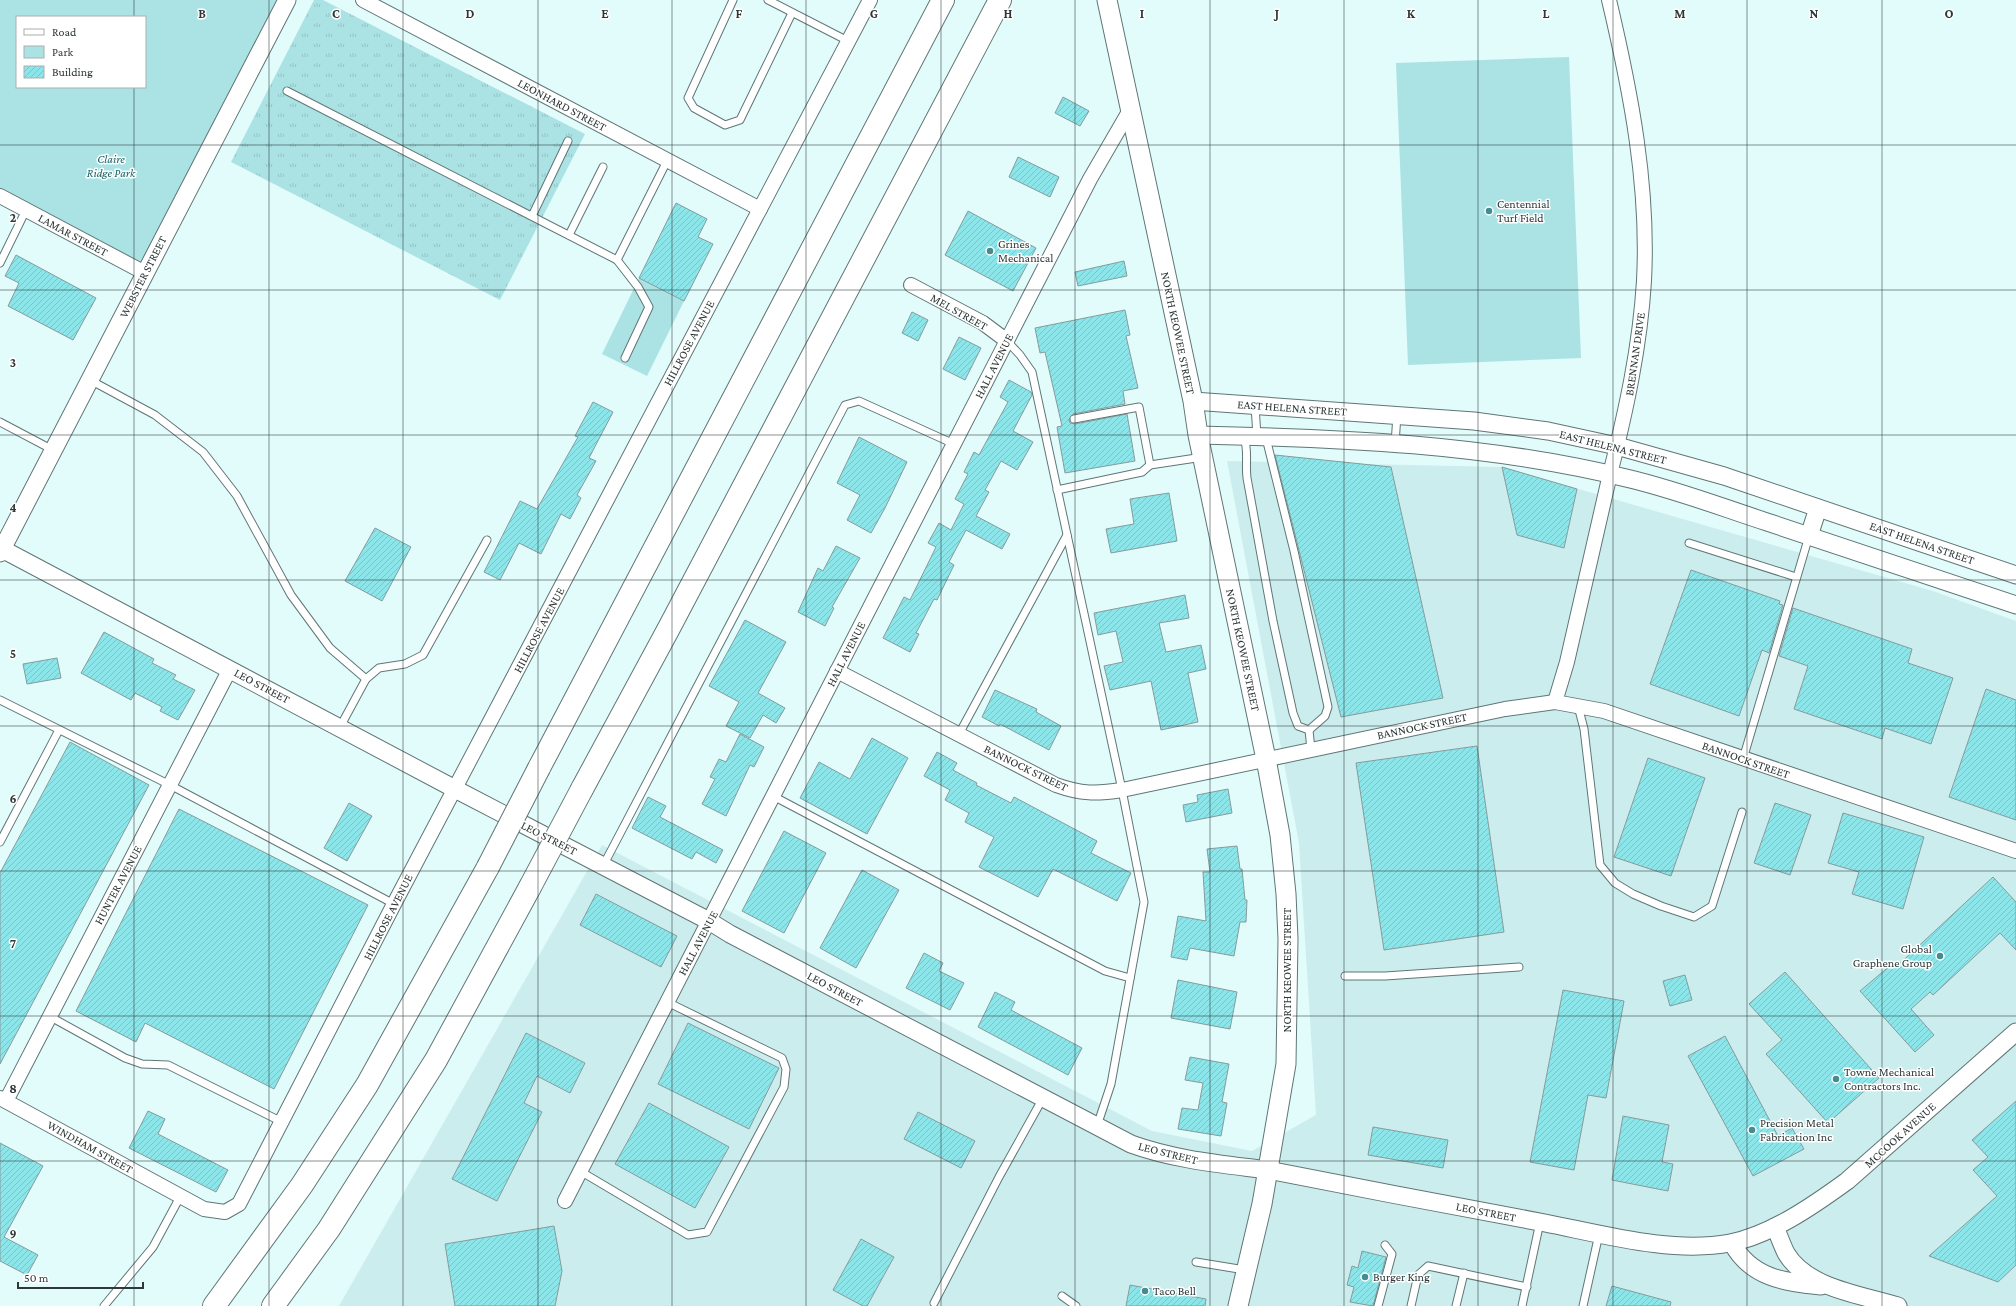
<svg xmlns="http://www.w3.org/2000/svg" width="2016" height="1306" font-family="'Crimson Pro',serif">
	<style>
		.built { fill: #ccedee }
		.grass { fill: url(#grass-tufts) }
		.green { fill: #abe3e5; fill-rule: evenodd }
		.building { fill: url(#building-hatch); stroke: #859c9d }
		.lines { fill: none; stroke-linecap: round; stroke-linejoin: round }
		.service-casing { stroke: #607676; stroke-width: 9 }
		.minor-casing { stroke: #607676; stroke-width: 16 }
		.tertiary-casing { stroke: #607676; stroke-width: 19 }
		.secondary-casing { stroke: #607676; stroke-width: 21 }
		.motorway-casing { stroke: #607676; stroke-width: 24 }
		.service { stroke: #fff; stroke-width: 7 }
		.minor { stroke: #fff; stroke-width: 14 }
		.tertiary { stroke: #fff; stroke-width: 17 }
		.secondary { stroke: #fff; stroke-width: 19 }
		.motorway { stroke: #fff; stroke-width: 22 }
		.motorway-bridge-casing { stroke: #607676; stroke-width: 24; stroke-linecap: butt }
		.motorway-bridge { stroke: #fff; stroke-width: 22 }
		.grid { fill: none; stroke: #2e3838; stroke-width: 1; stroke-opacity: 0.55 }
		.poi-dot { fill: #448c8f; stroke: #fff; stroke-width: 1.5 }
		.labels { text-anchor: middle; stroke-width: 3; stroke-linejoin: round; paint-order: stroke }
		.street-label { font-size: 12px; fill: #2e3838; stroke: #fff }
		.park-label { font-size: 12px; font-style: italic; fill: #166164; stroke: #fff }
		.poi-label { font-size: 12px; fill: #2e3838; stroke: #fff; text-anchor: start }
		.grid-label { font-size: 13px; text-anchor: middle; font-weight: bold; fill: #2e3838; stroke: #fff; stroke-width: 3; stroke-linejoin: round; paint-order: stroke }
	</style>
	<defs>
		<pattern id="grass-tufts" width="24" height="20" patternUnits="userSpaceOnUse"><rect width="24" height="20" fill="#abe3e5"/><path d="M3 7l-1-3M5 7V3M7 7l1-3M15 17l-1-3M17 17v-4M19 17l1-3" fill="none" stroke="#93c4c5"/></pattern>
		<pattern id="building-hatch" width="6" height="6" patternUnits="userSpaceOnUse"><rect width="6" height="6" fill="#8ce5e9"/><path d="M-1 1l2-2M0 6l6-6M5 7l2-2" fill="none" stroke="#79c5c9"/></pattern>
	</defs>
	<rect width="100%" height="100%" fill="#e2fbfb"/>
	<path class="built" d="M1227,461L1502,467L1933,591L2016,621V1306H339L602,845L1152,1131L1252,1151L1316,1115L1299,843Z"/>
	<path class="grass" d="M314,0H323L585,134L500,300L231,162Z"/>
	<g class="green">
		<path d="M0,0H287L145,273L0,196ZM17,17H145V87H17Z"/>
		<path d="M1569,57L1581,358L1408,365L1396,63Z"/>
		<path d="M639,278L684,301L647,376L602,354Z"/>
	</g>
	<g class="building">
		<path d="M1063,97L1089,111L1080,126L1055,113Z"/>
		<path d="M1018,157L1059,177L1050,197L1009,177Z"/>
		<path d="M676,203L707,219L698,237L713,244L684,301L639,278Z"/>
		<path d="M968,211L1036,248L1013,291L945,255Z"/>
		<path d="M16,255L96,298L73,340L8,306L19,283L5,276Z"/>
		<path d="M1124,261L1127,276L1078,286L1075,272Z"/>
		<path d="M1125,310L1130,335L1126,336L1138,388L1123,391L1125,404L1073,414L1069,420L1070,423L1075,424L1127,414L1135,461L1065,473L1057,427L1062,426L1045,352L1040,353L1035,328Z"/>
		<path d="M912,312L928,320L918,341L902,333Z"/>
		<path d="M959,337L981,348L965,380L943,369Z"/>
		<path d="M1009,380L1031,392L1032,395L1013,431L1033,442L1017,470L1001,461L985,490L989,492L976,516L1010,534L1002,549L966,530L949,562L954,565L937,600L934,599L916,633L919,634L910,652L883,638L904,597L910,600L936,547L928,543L939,523L951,530L964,504L955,499L968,474L964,472L974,452L979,455L1008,402L1000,397Z"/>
		<path d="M593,402L613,412L589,458L596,461L577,495L581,498L570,519L561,514L541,554L519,543L500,580L484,572L520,501L537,509L578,437L575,436Z"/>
		<path d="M859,437L907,462L885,508L871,533L847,520L860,495L837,483Z"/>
		<path d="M1275,455L1391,467L1443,698L1341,717Z"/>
		<path d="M1502,467L1577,489L1564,548L1517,535Z"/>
		<path d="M1169,493L1177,541L1111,553L1106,529L1134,524L1130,499Z"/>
		<path d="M375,528L411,547L382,601L345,581Z"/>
		<path d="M836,546L860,558L832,607L834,608L825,626L798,612L818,568L823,571Z"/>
		<path d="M1691,570L1780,601L1779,604L1783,605L1769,653L1762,650L1739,716L1650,684Z"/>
		<path d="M1185,595L1189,618L1159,623L1166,652L1201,645L1206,669L1188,673L1198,722L1161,730L1151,681L1110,690L1104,666L1123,662L1116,631L1098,635L1094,613Z"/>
		<path d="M1793,608L1912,649L1908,663L1953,678L1931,744L1885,728L1882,739L1794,709L1808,666L1779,656Z"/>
		<path d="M745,620L786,642L758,693L785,708L776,723L763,715L750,738L726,726L739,702L709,686Z"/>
		<path d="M104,632L154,659L152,663L176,675L173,679L195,690L178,720L160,711L162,707L135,693L131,700L81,673Z"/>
		<path d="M57,658L61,678L27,684L23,664Z"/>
		<path d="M1986,689L2016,700V820L1949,797Z"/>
		<path d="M995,690L1037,709L1036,712L1061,726L1049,750L1000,724L999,726L982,717Z"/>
		<path d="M740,734L764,747L754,767L750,765L726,816L702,804L715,779L710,777L719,759L726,762Z"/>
		<path d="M872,738L908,758L867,834L800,798L819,762L850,779Z"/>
		<path d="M70,742L149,785L0,1064V873Z"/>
		<path d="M1477,746L1504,932L1384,950L1356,763Z"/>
		<path d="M937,752L957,763L953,770L977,783L976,785L1011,803L1014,797L1097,841L1091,853L1131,873L1117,901L1053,869L1038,897L979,867L994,837L965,822L969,813L945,800L950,790L924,776Z"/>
		<path d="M1648,758L1705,778L1671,876L1614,857Z"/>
		<path d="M1228,789L1232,813L1186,822L1183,805L1198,802L1197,795Z"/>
		<path d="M648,797L666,806L660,817L723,850L716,863L696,852L692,859L632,828Z"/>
		<path d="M349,803L372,816L347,861L324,848Z"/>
		<path d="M1775,803L1811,815L1790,875L1754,863Z"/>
		<path d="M179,809L368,905L274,1089L145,1023L136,1042L76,1011Z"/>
		<path d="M1843,813L1924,837L1903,909L1852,894L1859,872L1828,863Z"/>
		<path d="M784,831L826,853L784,933L742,911Z"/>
		<path d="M1237,846L1240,869H1242L1245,900H1247L1246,922H1240L1234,956L1190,948L1187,960L1171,957L1178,916L1206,921L1203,872H1210L1207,849Z"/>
		<path d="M862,870L899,890L856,968L820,948Z"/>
		<path d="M1993,877L2016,902V950L2000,933L1933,995L1930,992L1911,1009L1934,1035L1915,1052L1860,991L1892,964L1895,968Z"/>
		<path d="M596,894L677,936L661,967L580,925Z"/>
		<path d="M924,953L943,963L939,971L964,983L950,1010L906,988Z"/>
		<path d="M1785,972L1879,1078L1828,1123L1766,1054L1782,1040L1749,1004Z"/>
		<path d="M1685,975L1692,1000L1670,1006L1663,981Z"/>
		<path d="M1178,980L1237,992L1230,1029L1171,1018Z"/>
		<path d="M1563,990L1624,1001L1606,1098L1588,1095L1574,1170L1530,1162Z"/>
		<path d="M995,992L1015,1002L1011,1010L1082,1048L1068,1075L978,1027Z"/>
		<path d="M688,1023L779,1068L749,1129L658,1084Z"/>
		<path d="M526,1033L585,1063L570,1093L537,1076L524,1103L542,1112L497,1201L452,1179Z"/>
		<path d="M1725,1036L1778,1136L1792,1128L1804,1149L1753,1176L1688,1056Z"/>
		<path d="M1190,1057L1229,1064L1222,1102L1227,1103L1221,1136L1178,1129L1182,1108L1198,1110L1203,1083L1185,1080Z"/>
		<path d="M2016,1101V1265L1998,1282L1929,1256L1997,1196L1973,1170L1988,1157L1972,1140Z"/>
		<path d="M649,1103L729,1147L695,1208L615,1164Z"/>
		<path d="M148,1111L165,1119L158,1134L228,1170L216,1192L129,1148Z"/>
		<path d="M918,1112L975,1141L961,1168L904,1139Z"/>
		<path d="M1623,1116L1669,1125L1662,1162L1673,1164L1668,1191L1612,1180Z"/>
		<path d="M1373,1127L1448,1140L1443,1168L1368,1155Z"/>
		<path d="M0,1143L43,1166L4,1237L38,1255L27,1275L0,1261Z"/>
		<path d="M554,1226L562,1271L555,1306H455L445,1244Z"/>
		<path d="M861,1239L894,1257L867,1306H863L833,1290Z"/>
		<path d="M1362,1251L1386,1257L1373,1306L1350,1302L1354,1287L1347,1285L1352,1266L1358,1268Z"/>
		<path d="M1130,1285L1206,1299L1205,1306H1126Z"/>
		<path d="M1612,1286L1671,1302L1670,1306H1606Z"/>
	</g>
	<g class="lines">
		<defs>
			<g id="service">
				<path d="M733,0L688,98L694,108L725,125L740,120L792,13"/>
				<path d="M768,0L848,41"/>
				<path d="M287,91L617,260L667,161"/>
				<path d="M532,216L568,141"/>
				<path d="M569,235L603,167"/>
				<path d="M617,260L638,287L649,307L625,358"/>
				<path d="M0,263L26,210"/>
				<path d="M1007,341L1020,355L1032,372L1122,790L1144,902L1111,1084L1097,1126"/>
				<path d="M90,380L155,415L203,452L237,496L291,595L330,648L366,679"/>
				<path d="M1255,406L1257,436"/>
				<path d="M1074,419L1139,407L1150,465L1203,457"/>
				<path d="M0,422L53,450"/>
				<path d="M1244,436C1249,454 1245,461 1247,478L1273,621L1293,713L1298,726L1309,730"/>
				<path d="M1266,438L1294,551L1328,707L1325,716L1309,730"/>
				<path d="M1395,444L1397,415"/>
				<path d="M1057,490L1142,472L1150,465"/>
				<path d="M1689,543L1796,577"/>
				<path d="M0,700L170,785L394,904"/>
				<path d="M1578,706L1584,729L1600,865L1615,883L1633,894L1661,906L1694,917L1712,906L1742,812"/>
				<path d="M340,727L366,679L379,668L405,664L423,655L487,540"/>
				<path d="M1309,730L1311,750"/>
				<path d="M959,734L1067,535"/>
				<path d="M1743,759L1809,536"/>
				<path d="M773,796L1105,971L1130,978"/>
				<path d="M0,842L59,730"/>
				<path d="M603,866L845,405L859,401L954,444"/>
				<path d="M1345,976H1385L1519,967"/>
				<path d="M49,1016L125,1058L142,1064L168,1065L282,1122"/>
				<path d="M580,1171L688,1235L707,1232L784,1087L786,1069L782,1058L667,1002"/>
				<path d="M1196,1262L1245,1270"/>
				<path d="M1062,1296L1076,1306"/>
				<path d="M934,1303L999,1177L1043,1098"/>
				<path d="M104,1306L153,1247L180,1197"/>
				<path d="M1378,1306L1392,1254L1385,1245"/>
				<path d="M1411,1306L1418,1275L1428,1266L1527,1287"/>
				<path d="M1456,1306L1464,1273"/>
				<path d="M1522,1306L1540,1222"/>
				<path d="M1583,1306L1599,1234"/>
			</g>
			<g id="minor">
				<path d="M363,0L760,209"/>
				<path d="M0,196L145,273"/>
				<path d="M911,285L983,323L1007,341"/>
				<path d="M837,671L1056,785C1081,794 1096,794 1122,790L1505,709L1555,702L1604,711L2016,851"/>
				<path d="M1555,702L1567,662C1581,600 1595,537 1610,474C1626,411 1640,347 1644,281C1649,186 1631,93 1609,0"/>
				<path d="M0,1098L204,1209L225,1212L239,1204L394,904L870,0"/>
				<path d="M6,1101L230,669"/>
				<path d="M565,1201L1090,179L1130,110"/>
			</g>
			<g id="tertiary">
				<path d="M1193,401L1474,421L1548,431L1617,446L1724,476L2016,575"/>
				<path d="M1198,435C1341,438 1487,444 1626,478C1674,489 1721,507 1767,522C1850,550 1933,578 2016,605"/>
				<path d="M1809,536L1818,508"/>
				<path d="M0,548L455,789L709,921L730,934L1131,1144C1175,1160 1222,1164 1268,1170C1360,1188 1453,1206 1545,1223C1602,1234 1672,1254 1730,1243C1771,1235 1814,1205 1847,1181L2016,1032"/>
				<path d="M0,553L287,0"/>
				<path d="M1775,1227C1779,1236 1782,1245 1786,1253C1806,1288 1862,1295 1898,1306"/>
				<path d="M1732,1243C1751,1278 1784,1282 1821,1286"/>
			</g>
			<path id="secondary" d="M1107,0L1193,401L1198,435L1266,759L1280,835L1286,894L1288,939L1286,1064L1262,1204L1238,1306"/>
			<g id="motorway">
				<path d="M539,768L943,0"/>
				<path d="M582,789L669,628L1000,0"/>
				<path d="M214,1306L302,1185L367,1085L488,867"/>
				<path d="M273,1306L329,1229L436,1060L530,887"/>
			</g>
		</defs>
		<use href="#service" class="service-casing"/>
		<use href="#minor" class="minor-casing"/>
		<use href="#tertiary" class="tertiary-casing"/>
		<use href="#secondary" class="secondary-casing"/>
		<use href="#motorway" class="motorway-casing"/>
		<use href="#service" class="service"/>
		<use href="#minor" class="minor"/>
		<use href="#tertiary" class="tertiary"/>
		<use href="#secondary" class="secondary"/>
		<use href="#motorway" class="motorway"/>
		<defs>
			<g id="motorway-bridge">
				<path d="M488,867L539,768"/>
				<path d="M530,887L582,789"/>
			</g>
		</defs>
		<use href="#motorway-bridge" class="motorway-bridge-casing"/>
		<use href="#motorway-bridge" class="motorway-bridge"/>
	</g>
	<path class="grid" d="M134,0V17M269,0V1306M403,0V1306M538,0V1306M672,0V1306M806,0V1306M941,0V1306M1075,0V1306M1210,0V1306M1344,0V1306M1478,0V1306M1613,0V1306M1747,0V1306M1882,0V1306M134,87V1306M0,145H2016M0,290H2016M0,435H2016M0,580H2016M0,726H2016M0,871H2016M0,1016H2016M0,1161H2016"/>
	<g class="poi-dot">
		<circle cx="1489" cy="211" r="4"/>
		<circle cx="990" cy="251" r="4"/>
		<circle cx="1940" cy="956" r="4"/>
		<circle cx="1836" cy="1079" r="4"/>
		<circle cx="1752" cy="1130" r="4"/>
		<circle cx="1365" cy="1277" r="4"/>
		<circle cx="1145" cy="1291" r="4"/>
	</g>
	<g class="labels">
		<g class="street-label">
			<text transform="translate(562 105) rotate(28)" y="4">LEONHARD STREET</text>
			<text transform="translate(73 235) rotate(28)" y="4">LAMAR STREET</text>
			<text transform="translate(143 277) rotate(-63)" y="4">WEBSTER STREET</text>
			<text transform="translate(959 312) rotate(29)" y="4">MEL STREET</text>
			<text transform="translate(1178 333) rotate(78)" y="4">NORTH KEOWEE STREET</text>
			<text transform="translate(689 343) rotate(-62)" y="4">HILLROSE AVENUE</text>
			<text transform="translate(1635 354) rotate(-82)" y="4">BRENNAN DRIVE</text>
			<text transform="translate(994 366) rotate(-63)" y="4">HALL AVENUE</text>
			<text transform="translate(1292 408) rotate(4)" y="4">EAST HELENA STREET</text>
			<text transform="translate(1613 447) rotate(14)" y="4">EAST HELENA STREET</text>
			<text transform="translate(1922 543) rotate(19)" y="4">EAST HELENA STREET</text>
			<text transform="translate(539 630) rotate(-62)" y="4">HILLROSE AVENUE</text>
			<text transform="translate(1243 650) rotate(78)" y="4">NORTH KEOWEE STREET</text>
			<text transform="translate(846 654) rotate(-63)" y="4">HALL AVENUE</text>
			<text transform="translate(262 686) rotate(28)" y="4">LEO STREET</text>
			<text transform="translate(1422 726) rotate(-12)" y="4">BANNOCK STREET</text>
			<text transform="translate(1746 760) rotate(19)" y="4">BANNOCK STREET</text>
			<text transform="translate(1026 768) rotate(26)" y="4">BANNOCK STREET</text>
			<text transform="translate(549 838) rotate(27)" y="4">LEO STREET</text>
			<text transform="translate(118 885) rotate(-62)" y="4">HUNTER AVENUE</text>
			<text transform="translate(388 917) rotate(-63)" y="4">HILLROSE AVENUE</text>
			<text transform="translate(698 943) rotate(-62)" y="4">HALL AVENUE</text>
			<text transform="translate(1287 970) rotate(-90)" y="4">NORTH KEOWEE STREET</text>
			<text transform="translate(835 989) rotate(28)" y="4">LEO STREET</text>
			<text transform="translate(1900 1135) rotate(-42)" y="4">MCCOOK AVENUE</text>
			<text transform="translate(90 1147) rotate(29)" y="4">WINDHAM STREET</text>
			<text transform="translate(1168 1153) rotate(14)" y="4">LEO STREET</text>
			<text transform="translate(1486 1212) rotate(11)" y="4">LEO STREET</text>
		</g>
		<g class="park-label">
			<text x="111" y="163">Claire<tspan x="111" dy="14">Ridge Park</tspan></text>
		</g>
		<g class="poi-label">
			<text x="1497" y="208">Centennial<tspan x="1497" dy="14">Turf Field</tspan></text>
			<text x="998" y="248">Grines<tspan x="998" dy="14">Mechanical</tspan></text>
			<text x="1932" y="953" text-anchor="end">Global<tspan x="1932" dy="14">Graphene Group</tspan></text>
			<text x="1844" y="1076">Towne Mechanical<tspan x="1844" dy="14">Contractors Inc.</tspan></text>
			<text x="1760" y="1127">Precision Metal<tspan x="1760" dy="14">Fabrication Inc</tspan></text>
			<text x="1373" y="1281">Burger King</text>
			<text x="1153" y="1295">Taco Bell</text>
		</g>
	</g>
	<g class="grid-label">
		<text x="202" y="18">B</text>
		<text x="336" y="18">C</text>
		<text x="470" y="18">D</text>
		<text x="605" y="18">E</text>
		<text x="739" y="18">F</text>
		<text x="874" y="18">G</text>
		<text x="1008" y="18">H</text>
		<text x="1142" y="18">I</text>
		<text x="1277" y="18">J</text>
		<text x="1411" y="18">K</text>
		<text x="1546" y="18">L</text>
		<text x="1680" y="18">M</text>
		<text x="1814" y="18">N</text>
		<text x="1949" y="18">O</text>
		<text x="13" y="222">2</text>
		<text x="13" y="367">3</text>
		<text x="13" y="512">4</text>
		<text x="13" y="658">5</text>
		<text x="13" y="803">6</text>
		<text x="13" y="948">7</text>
		<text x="13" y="1093">8</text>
		<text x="13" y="1238">9</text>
	</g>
	<rect x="16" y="16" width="130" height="72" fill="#ffffff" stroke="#abafaf"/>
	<rect x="24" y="29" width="20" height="6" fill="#ffffff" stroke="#abafaf"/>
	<text x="52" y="36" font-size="12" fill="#2e3838">Road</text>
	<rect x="24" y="46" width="20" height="12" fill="#abe3e5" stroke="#abafaf"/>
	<text x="52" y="56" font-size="12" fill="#2e3838">Park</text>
	<rect x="24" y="66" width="20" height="12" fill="url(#building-hatch)" stroke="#abafaf"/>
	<text x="52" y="76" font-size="12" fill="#2e3838">Building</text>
	<path d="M18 1282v6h125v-6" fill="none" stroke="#2e3838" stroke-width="2"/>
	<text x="24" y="1282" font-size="12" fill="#2e3838" stroke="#ffffff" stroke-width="3" paint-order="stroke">50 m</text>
</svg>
